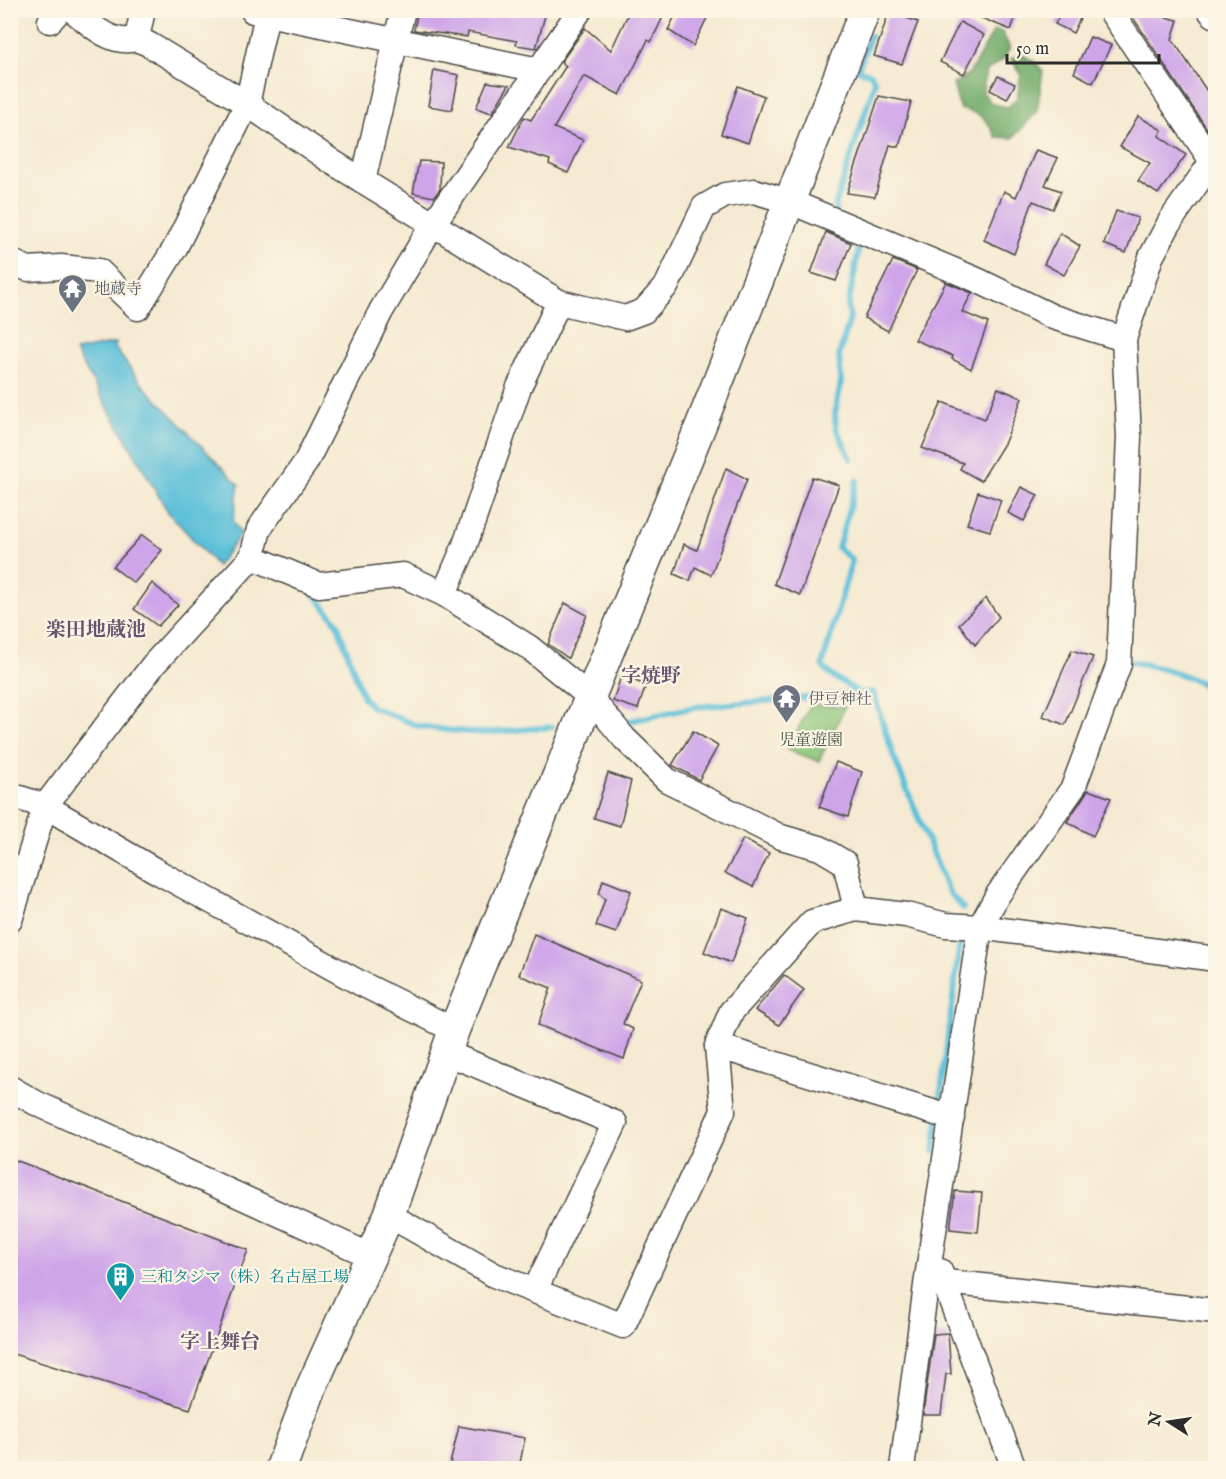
<svg xmlns="http://www.w3.org/2000/svg" width="1226" height="1479" font-family="'IM FELL English','Noto Serif JP',serif">
	<style>
		.green { fill: #8ac478; stroke: #5a7852; stroke-width: 1.5 }
		.forest { fill: #6faa68; stroke: #4d6a4a; stroke-width: 1.5 }
		.water { fill: #5bbfd9; stroke: #437582; stroke-width: 1.5 }
		.lines { fill: none; stroke-linecap: round; stroke-linejoin: round }
		.stream { stroke: #5bbfd9; stroke-width: 6 }
		.building { fill: #cfa5e9 }
		.minor-casing { stroke: #494844; stroke-width: 27 }
		.tertiary-casing { stroke: #494844; stroke-width: 33 }
		.primary-casing { stroke: #494844; stroke-width: 36 }
		.minor { stroke: #fff; stroke-width: 24 }
		.tertiary { stroke: #fff; stroke-width: 30 }
		.primary { stroke: #fff; stroke-width: 33 }
		.labels { text-anchor: middle; stroke-width: 4.5; stroke-linejoin: round; paint-order: stroke }
		.worship-label { font-size: 16px; fill: #5b616d; stroke: #fcf5e5; text-anchor: start }
		.park-label { font-size: 16px; fill: #485942; stroke: #fcf5e5 }
		.culture-label { font-size: 16px; fill: #0d838f; stroke: #fcf5e5; text-anchor: start }
		.quarter-label { font-size: 20px; font-weight: bold; fill: #64566e; stroke: #fcf5e5 }
	</style>
	<rect width="100%" height="100%" fill="#fcf5e5"/>
	<filter id="ink" filterUnits="userSpaceOnUse"><feTurbulence type="fractalNoise" baseFrequency=".0167" numOctaves="2"/><feDisplacementMap in="SourceGraphic" scale="12" xChannelSelector="R" yChannelSelector="G"/><feConvolveMatrix kernelMatrix="1 2 1 2 8 2 1 2 1" color-interpolation-filters="sRGB"/></filter>
	<filter id="wash" filterUnits="userSpaceOnUse"><feTurbulence type="fractalNoise" baseFrequency=".008" numOctaves="4" result="noise"/><feDisplacementMap in="SourceGraphic" scale="24" xChannelSelector="R" yChannelSelector="G"/><feGaussianBlur stdDeviation="1.35" result="paint"/><feColorMatrix in="noise" values="0 0 0 0 0 0 0 0 0 0 0 0 0 0 0 0 0 1.4 0 .05"/><feComposite in="paint" operator="in"/></filter>
	<g filter="url(#wash)">
		<rect width="100%" height="100%" fill="#f5ead1"/>
		<path class="green" d="M811,704L845,707L819,761L787,750Z"/>
		<path class="forest" d="M994,30L1002,32L1010,48L1003,60L986,71L983,92L992,104L1008,107L1017,98L1021,74L1011,59L1022,54L1036,63L1043,71L1037,112L1013,138L996,137C987,118 980,113 960,109L953,84L969,74Z"/>
		<path class="water" d="M116,343L115,348L142,384L239,485L233,521L241,534L217,566L168,512L75,351Z"/>
		<g class="lines">
			<g class="stream">
				<path d="M836,214L835,206L875,82L871,74L858,70L870,36"/>
				<path d="M851,459L836,428L835,414L841,383L839,355L850,318L848,307L860,241"/>
				<path d="M857,480L838,548L852,560L822,666L832,676L860,693"/>
				<path d="M312,591L337,623L363,697L372,707L418,726L447,730L482,733L552,727"/>
				<path d="M1133,662C1162,668 1191,675 1216,692"/>
				<path d="M630,721L695,707L873,692L893,755L949,893L963,908"/>
				<path d="M939,1108L960,942"/>
				<path d="M934,1152L938,1118"/>
			</g>
		</g>
		<g id="blocks">
			<g class="building">
				<path d="M418,10H510L509,15L546,12L536,48L516,45L517,41L468,32L467,37L414,30Z"/>
				<path d="M630,10H645L662,19L651,42L648,40L620,95L584,76L554,128L583,140L568,173L549,164L550,160L509,147L524,117L531,120L566,66L561,62L585,28L611,50Z"/>
				<path d="M678,10H711L693,46L668,30Z"/>
				<path d="M962,10H1018L1011,30Z"/>
				<path d="M1062,10H1084L1073,33L1055,24Z"/>
				<path d="M1134,10L1178,20L1172,39L1215,103V141L1132,16Z"/>
				<path d="M889,12L918,22L902,64L874,56Z"/>
				<path d="M960,22L984,35L964,74L940,62Z"/>
				<path d="M1090,37L1111,45L1093,83L1074,73Z"/>
				<path d="M434,70L459,75L452,110L428,106Z"/>
				<path d="M998,76L1015,84L1007,99L990,90Z"/>
				<path d="M487,82L509,85L492,113L476,108Z"/>
				<path d="M738,86L764,96L748,143L721,134Z"/>
				<path d="M879,96L911,102L899,147L890,145L875,197L847,193Z"/>
				<path d="M1138,116L1162,130L1159,136L1186,155L1158,194L1138,181L1150,163L1120,147Z"/>
				<path d="M1036,150L1058,158L1045,185L1061,191L1053,209L1033,201L1014,254L984,240L1004,191L1016,197Z"/>
				<path d="M419,161L441,162L440,189L434,197L413,193Z"/>
				<path d="M1116,211L1138,218L1126,253L1104,244Z"/>
				<path d="M826,232L851,243L836,281L811,273Z"/>
				<path d="M1060,233L1080,246L1064,275L1044,264Z"/>
				<path d="M893,260L917,270L888,331L864,318Z"/>
				<path d="M946,282L972,293L962,312L988,323L971,369L952,359L953,356L915,340Z"/>
				<path d="M998,388L1022,398L1005,442L981,481L960,469L963,463L922,448L942,402L985,419Z"/>
				<path d="M726,468L747,479L711,575L695,567L690,581L674,574L684,544L697,550Z"/>
				<path d="M812,477L839,485L800,595L774,584Z"/>
				<path d="M1021,487L1038,495L1024,521L1008,513Z"/>
				<path d="M978,492L1001,500L990,531L967,524Z"/>
				<path d="M142,535L162,550L134,583L113,567Z"/>
				<path d="M152,583L178,605L158,626L134,609Z"/>
				<path d="M986,598L999,617L975,645L959,624Z"/>
				<path d="M565,603L587,615L568,658L548,644Z"/>
				<path d="M1072,650L1093,657L1065,725L1043,716Z"/>
				<path d="M621,676L646,685L638,709L613,701Z"/>
				<path d="M693,731L718,746L699,780L672,765Z"/>
				<path d="M836,762L862,772L848,817L819,807Z"/>
				<path d="M608,773L631,781L620,826L594,818Z"/>
				<path d="M1088,790L1111,798L1093,836L1067,822Z"/>
				<path d="M743,839L769,853L753,887L725,873Z"/>
				<path d="M603,880L631,891L616,933L596,926L605,899L599,894Z"/>
				<path d="M721,908L748,918L731,963L704,952Z"/>
				<path d="M534,934L641,980L623,1024L633,1029L624,1059L538,1025L551,988L519,975Z"/>
				<path d="M784,975L804,990L779,1025L755,1010Z"/>
				<path d="M10,1158L248,1250L190,1409L10,1353Z"/>
				<path d="M955,1191L982,1193L978,1232L950,1229Z"/>
				<path d="M948,1333L951,1374H946L941,1415H923L934,1334Z"/>
				<path d="M459,1426L525,1438L519,1468H449Z"/>
			</g>
		</g>
	</g>
	<g filter="url(#ink)">
		<use href="#blocks" fill-opacity="0" stroke="#494844" stroke-width="1.5"/>
		<g class="lines">
			<defs>
				<g id="minor">
					<path d="M72,10C86,20 100,35 117,39C132,43 131,35 150,45L247,104L334,163L559,302L625,318L644,311L667,285L704,207L725,195L754,191L791,202L977,280L1053,317L1124,339"/>
					<path d="M1110,10L1216,167"/>
					<path d="M253,11L539,70"/>
					<path d="M50,21L60,10"/>
					<path d="M137,38L143,10"/>
					<path d="M363,181L403,10"/>
					<path d="M10,261L28,269L61,267L99,271L138,308L175,248L247,104L268,10"/>
					<path d="M252,557L319,585L403,575L444,594L530,648L590,697L624,738L667,780L781,837L820,848L845,863L856,909"/>
					<path d="M444,594L465,545L519,387L559,302"/>
					<path d="M10,795L45,806L158,872L360,983L454,1030"/>
					<path d="M10,920L45,806L154,664L252,557L259,529L306,462L381,311L433,224L580,10"/>
					<path d="M717,1046L952,1118"/>
					<path d="M447,1053L615,1123L535,1290"/>
					<path d="M10,1088L36,1103L371,1256"/>
					<path d="M389,1215L494,1275L623,1326L723,1111L717,1046L731,1012L812,922L856,909L906,915L946,925L980,927L1216,959"/>
					<path d="M940,1271L1014,1468"/>
					<path d="M946,1282L1216,1311"/>
					<path d="M902,1468L927,1278L980,927L997,896L1073,788L1119,664L1129,437L1124,339L1151,257L1171,220L1216,156"/>
				</g>
				<path id="tertiary" d="M281,1468L312,1386L389,1215L454,1030L701,425L865,10"/>
				<path id="primary" d="M1215,10L1216,11"/>
			</defs>
			<use href="#minor" class="minor-casing"/>
			<use href="#tertiary" class="tertiary-casing"/>
			<use href="#primary" class="primary-casing"/>
			<use href="#minor" class="minor"/>
			<use href="#tertiary" class="tertiary"/>
			<use href="#primary" class="primary"/>
		</g>
	</g>
	<defs>
		<symbol id="temple-pin" viewBox="-11 -11 22 30"><path d="M0 17L-7.5 6A9.5 9.5 0 1 1 7.5 6Z" fill="#6b7280" stroke="#fcf5e5"/><path d="M0-6L5-2H3V0L6.5 2.5H4V6H1.5V3h-3V6H-4V2.5H-6.5L-3 0V-2H-5Z" fill="#fff"/></symbol>
		<symbol id="building-pin" viewBox="-11 -11 22 30"><path d="M0 17L-7.5 6A9.5 9.5 0 1 1 7.5 6Z" fill="#0f9aa8" stroke="#fcf5e5"/><path d="M-4-6H4V6H1V3H-1V6H-4ZM-2.5-4.3h1.7v1.8h-1.7ZM.8-4.3h1.7v1.8H.8ZM-2.5-1h1.7V.8h-1.7ZM.8-1h1.7V.8H.8Z" fill="#fff"/></symbol>
	</defs>
	<g fill-rule="evenodd">
		<use href="#temple-pin" x="56" y="272" width="33" height="45"/>
		<use href="#temple-pin" x="770" y="682" width="33" height="45"/>
		<use href="#building-pin" x="104" y="1260" width="33" height="45"/>
	</g>
	<g class="labels">
		<g class="worship-label">
			<text x="94" y="294">地蔵寺</text>
			<text x="808" y="704">伊豆神社</text>
		</g>
		<g class="park-label">
			<text x="811" y="745">児童遊園</text>
		</g>
		<g class="culture-label">
			<text x="141" y="1282">三和タジマ（株）名古屋工場</text>
		</g>
		<g class="quarter-label">
			<text x="96" y="636">楽田地蔵池</text>
			<text x="651" y="682">字焼野</text>
			<text x="220" y="1348">字上舞台</text>
		</g>
	</g>
	<rect width="1226" height="1479" fill="none" stroke="#fcf5e5" stroke-width="36"/>
	<g transform="translate(1169 1422) rotate(282)" stroke="#fcf5e5" stroke-width="4.5" paint-order="stroke">
	<path d="M0-4.5L10 22L0 15L-10 22Z" fill="#2b2b2b"/>
	<text y="-9" font-size="16" font-weight="bold" text-anchor="middle" fill="#2b2b2b">N</text>
	</g>
	<path d="M1007 54v9h152v-9" fill="none" stroke="#2b2b2b" stroke-width="3"/>
	<text x="1016" y="54" font-size="18" fill="#2b2b2b" stroke="#fcf5e5" stroke-width="4.5" paint-order="stroke">50 m</text>
</svg>
